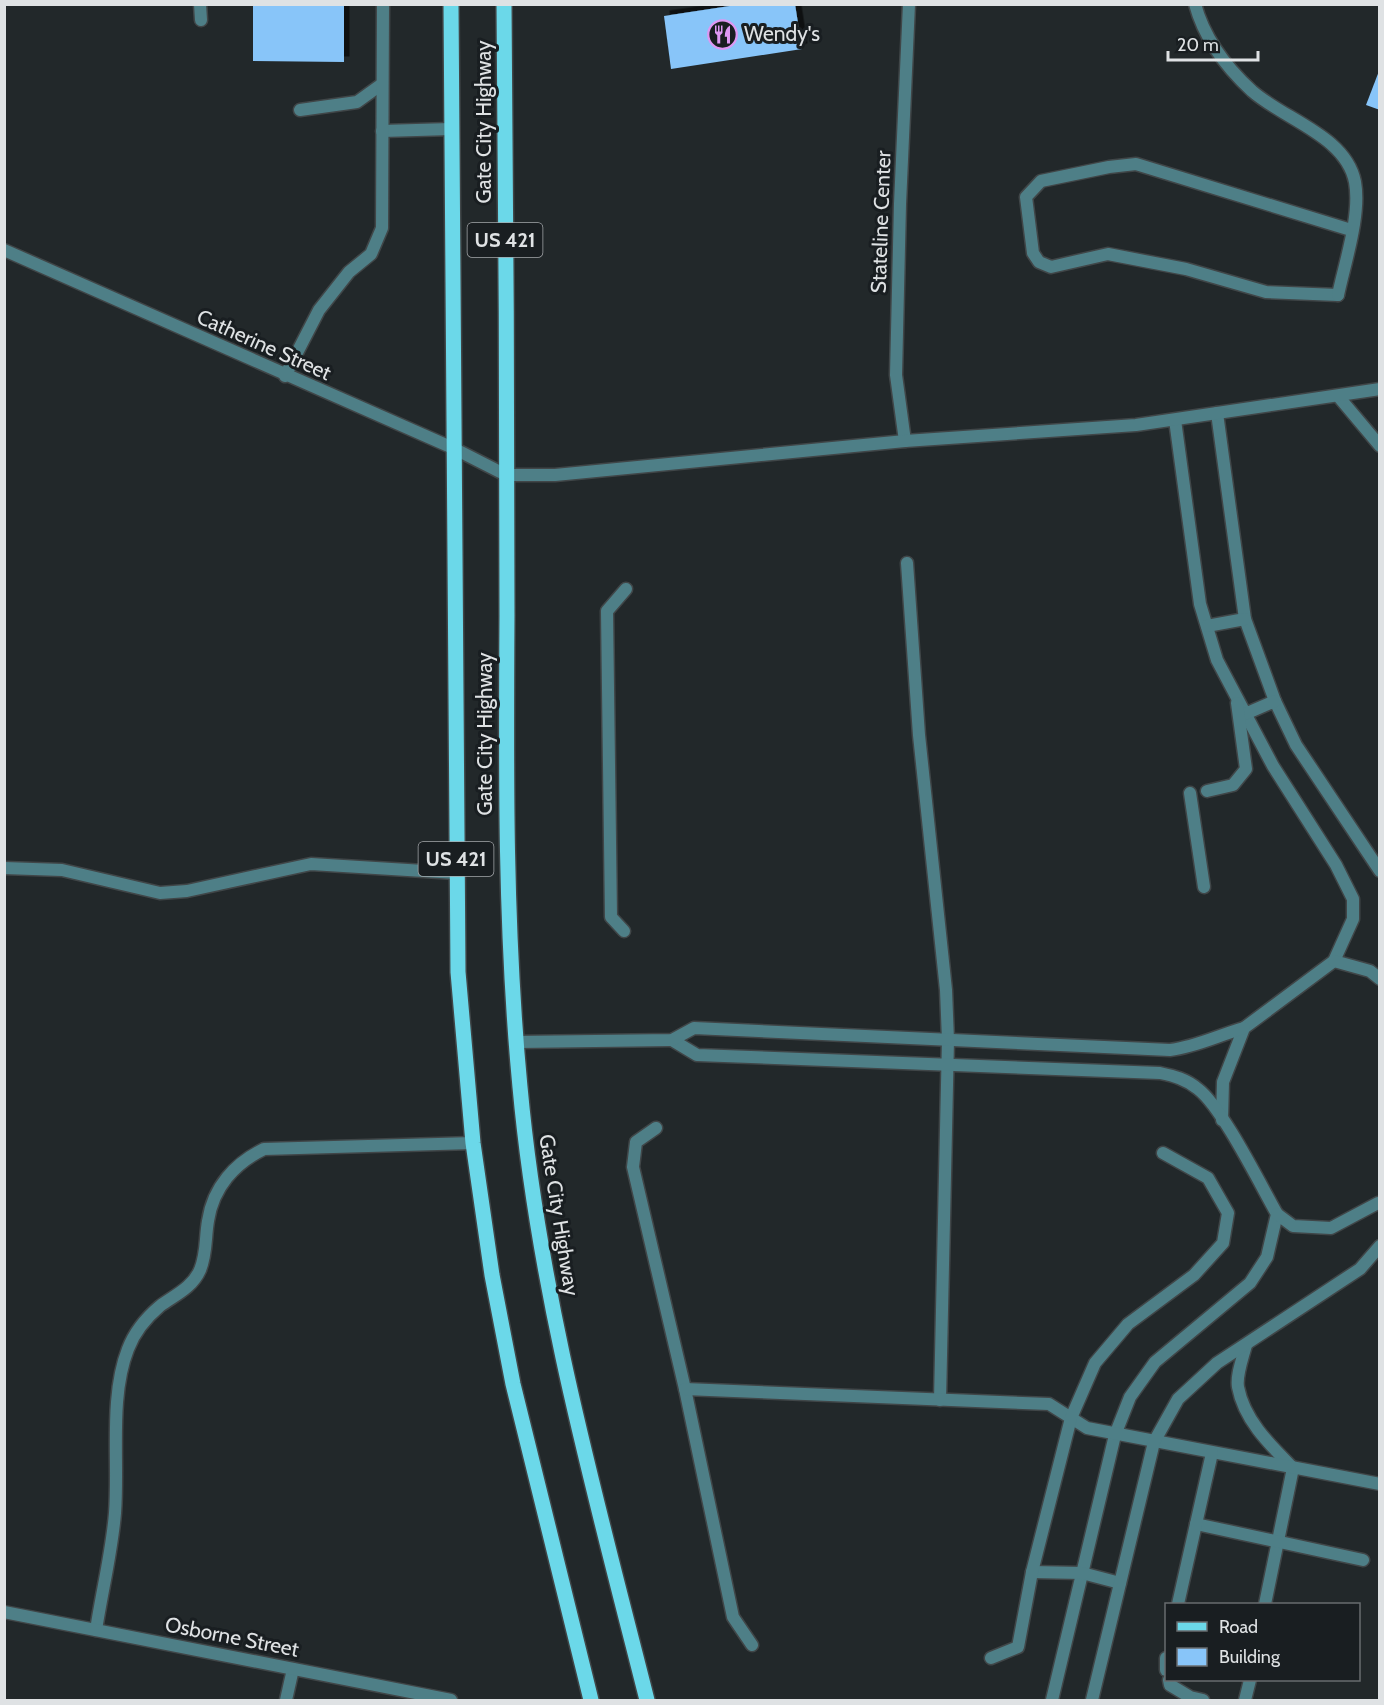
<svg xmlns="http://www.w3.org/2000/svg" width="1384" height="1705" font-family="Cabin,sans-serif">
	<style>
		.building { fill: #88c5f9; filter: url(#shadow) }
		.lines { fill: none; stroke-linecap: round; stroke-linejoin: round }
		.lane-casing { stroke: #404648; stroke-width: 15 }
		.street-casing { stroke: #404648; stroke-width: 15 }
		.primary-casing { stroke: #404648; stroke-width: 18 }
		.lane { stroke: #4e7f87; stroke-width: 12 }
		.street { stroke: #4e7f87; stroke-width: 12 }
		.primary { stroke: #6bd8e9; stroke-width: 15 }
		.labels { text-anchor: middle; stroke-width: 6; stroke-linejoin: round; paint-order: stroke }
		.shield { fill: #191e21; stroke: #a4a7aa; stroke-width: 1.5 }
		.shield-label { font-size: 20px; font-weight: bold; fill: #dfe2e4 }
		.poi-label { font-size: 21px; fill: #dfe2e4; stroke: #191e21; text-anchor: start }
		.street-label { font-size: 21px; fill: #dfe2e4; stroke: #191e21 }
	</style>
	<defs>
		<filter id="shadow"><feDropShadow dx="5.5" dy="-5.5" stdDeviation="0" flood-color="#0009"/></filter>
	</defs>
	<rect width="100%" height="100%" fill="#22282a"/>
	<g class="building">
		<path d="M253,4H344V62L253,61Z"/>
		<path d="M743,4H795L802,49L671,69L664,16Z"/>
		<path d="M1379,71H1380V110L1366,105Z"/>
	</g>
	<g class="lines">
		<defs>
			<g id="lane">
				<path d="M200,4L201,20"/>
				<path d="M300,110L357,102L382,84"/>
				<path d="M382,131L451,129"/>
				<path d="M1338,295L1266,292L1186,269L1108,254L1051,267L1039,262L1033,253L1026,197L1041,181L1109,167L1136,164L1351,230"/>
				<path d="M285,376L319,310L349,272L371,254L382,228L383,4"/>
				<path d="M1338,396L1380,446"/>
				<path d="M1217,413L1245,619L1275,701L1296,745L1380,871"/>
				<path d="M1175,420L1200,604L1217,660L1273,766L1336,865L1353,899V919L1334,961L1244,1028L1223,1082L1222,1120"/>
				<path d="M905,441L896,375L900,204L909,4"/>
				<path d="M506,475H555L905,441L1136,425L1380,389"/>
				<path d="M907,563L919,735L946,990L948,1040L940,1400"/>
				<path d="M1207,626L1245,619"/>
				<path d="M1245,714L1275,701"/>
				<path d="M1207,791L1233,785L1246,769L1237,703"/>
				<path d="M1190,793L1204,887"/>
				<path d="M4,868L62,870L160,893L187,891L311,864L456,873"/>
				<path d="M624,931L611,917L607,611L626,589"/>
				<path d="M1334,961L1370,971L1380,979"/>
				<path d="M672,1040L697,1055L1160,1073C1174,1076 1186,1079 1198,1089C1222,1107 1260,1184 1277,1214L1267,1257L1250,1283L1155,1362L1130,1397L1115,1435L1052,1700"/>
				<path d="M517,1042L672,1040L694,1028L1170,1050C1196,1047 1219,1035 1244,1028"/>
				<path d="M656,1128L636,1142L633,1167L685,1389L733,1617L752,1645"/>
				<path d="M1277,1214L1293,1226L1331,1228L1378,1203"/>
				<path d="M1246,1345C1243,1357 1236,1375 1238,1387C1244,1420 1270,1445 1293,1468L1265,1604"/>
				<path d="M685,1389L1049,1404L1087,1428L1380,1484"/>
				<path d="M1196,1524L1363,1560"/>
				<path d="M1032,1572L1082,1573L1120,1583"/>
				<path d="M1178,1604L1212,1453"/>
				<path d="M96,1630C102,1591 112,1551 115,1513C119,1461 109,1397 128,1349C134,1333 147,1317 160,1306C175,1295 192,1288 200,1270C207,1253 205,1238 208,1221C213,1187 235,1163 264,1149L473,1143"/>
				<path d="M991,1658L1018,1647L1032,1572L1071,1418L1095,1363L1128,1324L1194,1275L1223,1243L1228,1213L1208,1178L1163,1153"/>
				<path d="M1166,1658V1670"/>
				<path d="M1169,1680L1170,1685L1190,1697L1203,1700"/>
				<path d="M286,1700L293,1669"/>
				<path d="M1092,1700L1154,1442L1178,1399L1217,1363L1360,1269L1380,1246"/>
				<path d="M1245,1700L1250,1680"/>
			</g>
			<g id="street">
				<path d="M1195,4C1204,38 1227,68 1252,91C1285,120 1346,136 1355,182C1361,215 1345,262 1338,295"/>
				<path d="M4,250L453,448L506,475"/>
				<path d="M4,1612L451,1700"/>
			</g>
			<g id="primary">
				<path d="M451,4L458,972L473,1143L492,1275L513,1384L591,1700"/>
				<path d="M504,4C506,208 507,411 507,615C506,772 505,930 520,1087C539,1296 596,1498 647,1700"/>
			</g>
		</defs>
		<use href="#lane" class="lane-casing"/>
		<use href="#street" class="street-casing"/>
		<use href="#primary" class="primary-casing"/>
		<use href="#lane" class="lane"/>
		<use href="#street" class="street"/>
		<use href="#primary" class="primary"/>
	</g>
	<defs>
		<symbol id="restaurant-ring" viewBox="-11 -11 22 22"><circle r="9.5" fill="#191e21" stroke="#de98f3" stroke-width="1.5"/><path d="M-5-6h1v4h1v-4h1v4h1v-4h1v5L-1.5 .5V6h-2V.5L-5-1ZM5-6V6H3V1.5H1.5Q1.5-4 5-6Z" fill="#de98f3"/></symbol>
	</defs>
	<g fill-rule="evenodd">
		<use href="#restaurant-ring" x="706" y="18" width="33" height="33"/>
	</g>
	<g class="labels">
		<g class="shield">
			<rect x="467.5" y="223" width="75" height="34" rx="4.5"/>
			<rect x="418.5" y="842" width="75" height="34" rx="4.5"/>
		</g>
		<g class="shield-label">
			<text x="505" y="247">US 421</text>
			<text x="456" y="866">US 421</text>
		</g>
		<g class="poi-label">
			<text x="744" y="41">Wendy's</text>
		</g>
		<g class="street-label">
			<text transform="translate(484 122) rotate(-90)" y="7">Gate City Highway</text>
			<text transform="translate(881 222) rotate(-88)" y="7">Stateline Center</text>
			<text transform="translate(264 345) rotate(24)" y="7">Catherine Street</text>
			<text transform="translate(485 734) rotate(-90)" y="7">Gate City Highway</text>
			<text transform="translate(559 1215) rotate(81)" y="7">Gate City Highway</text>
			<text transform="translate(232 1637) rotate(11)" y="7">Osborne Street</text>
		</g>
	</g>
	<rect width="1384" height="1705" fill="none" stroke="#dfe2e4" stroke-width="12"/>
	<rect x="1165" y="1603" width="195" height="78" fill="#191e21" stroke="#686c6f" stroke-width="1.5"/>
	<rect x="1177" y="1622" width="30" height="9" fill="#6bd8e9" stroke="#686c6f" stroke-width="1.5"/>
	<text x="1219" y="1633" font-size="18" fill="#dfe2e4">Road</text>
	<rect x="1177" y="1648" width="30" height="18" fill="#88c5f9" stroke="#686c6f" stroke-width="1.5"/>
	<text x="1219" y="1663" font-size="18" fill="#dfe2e4">Building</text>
	<path d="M1168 51v9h90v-9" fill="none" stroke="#dfe2e4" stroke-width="3"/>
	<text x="1177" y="51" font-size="18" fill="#dfe2e4" stroke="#191e21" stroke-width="4.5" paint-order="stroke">20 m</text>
</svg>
